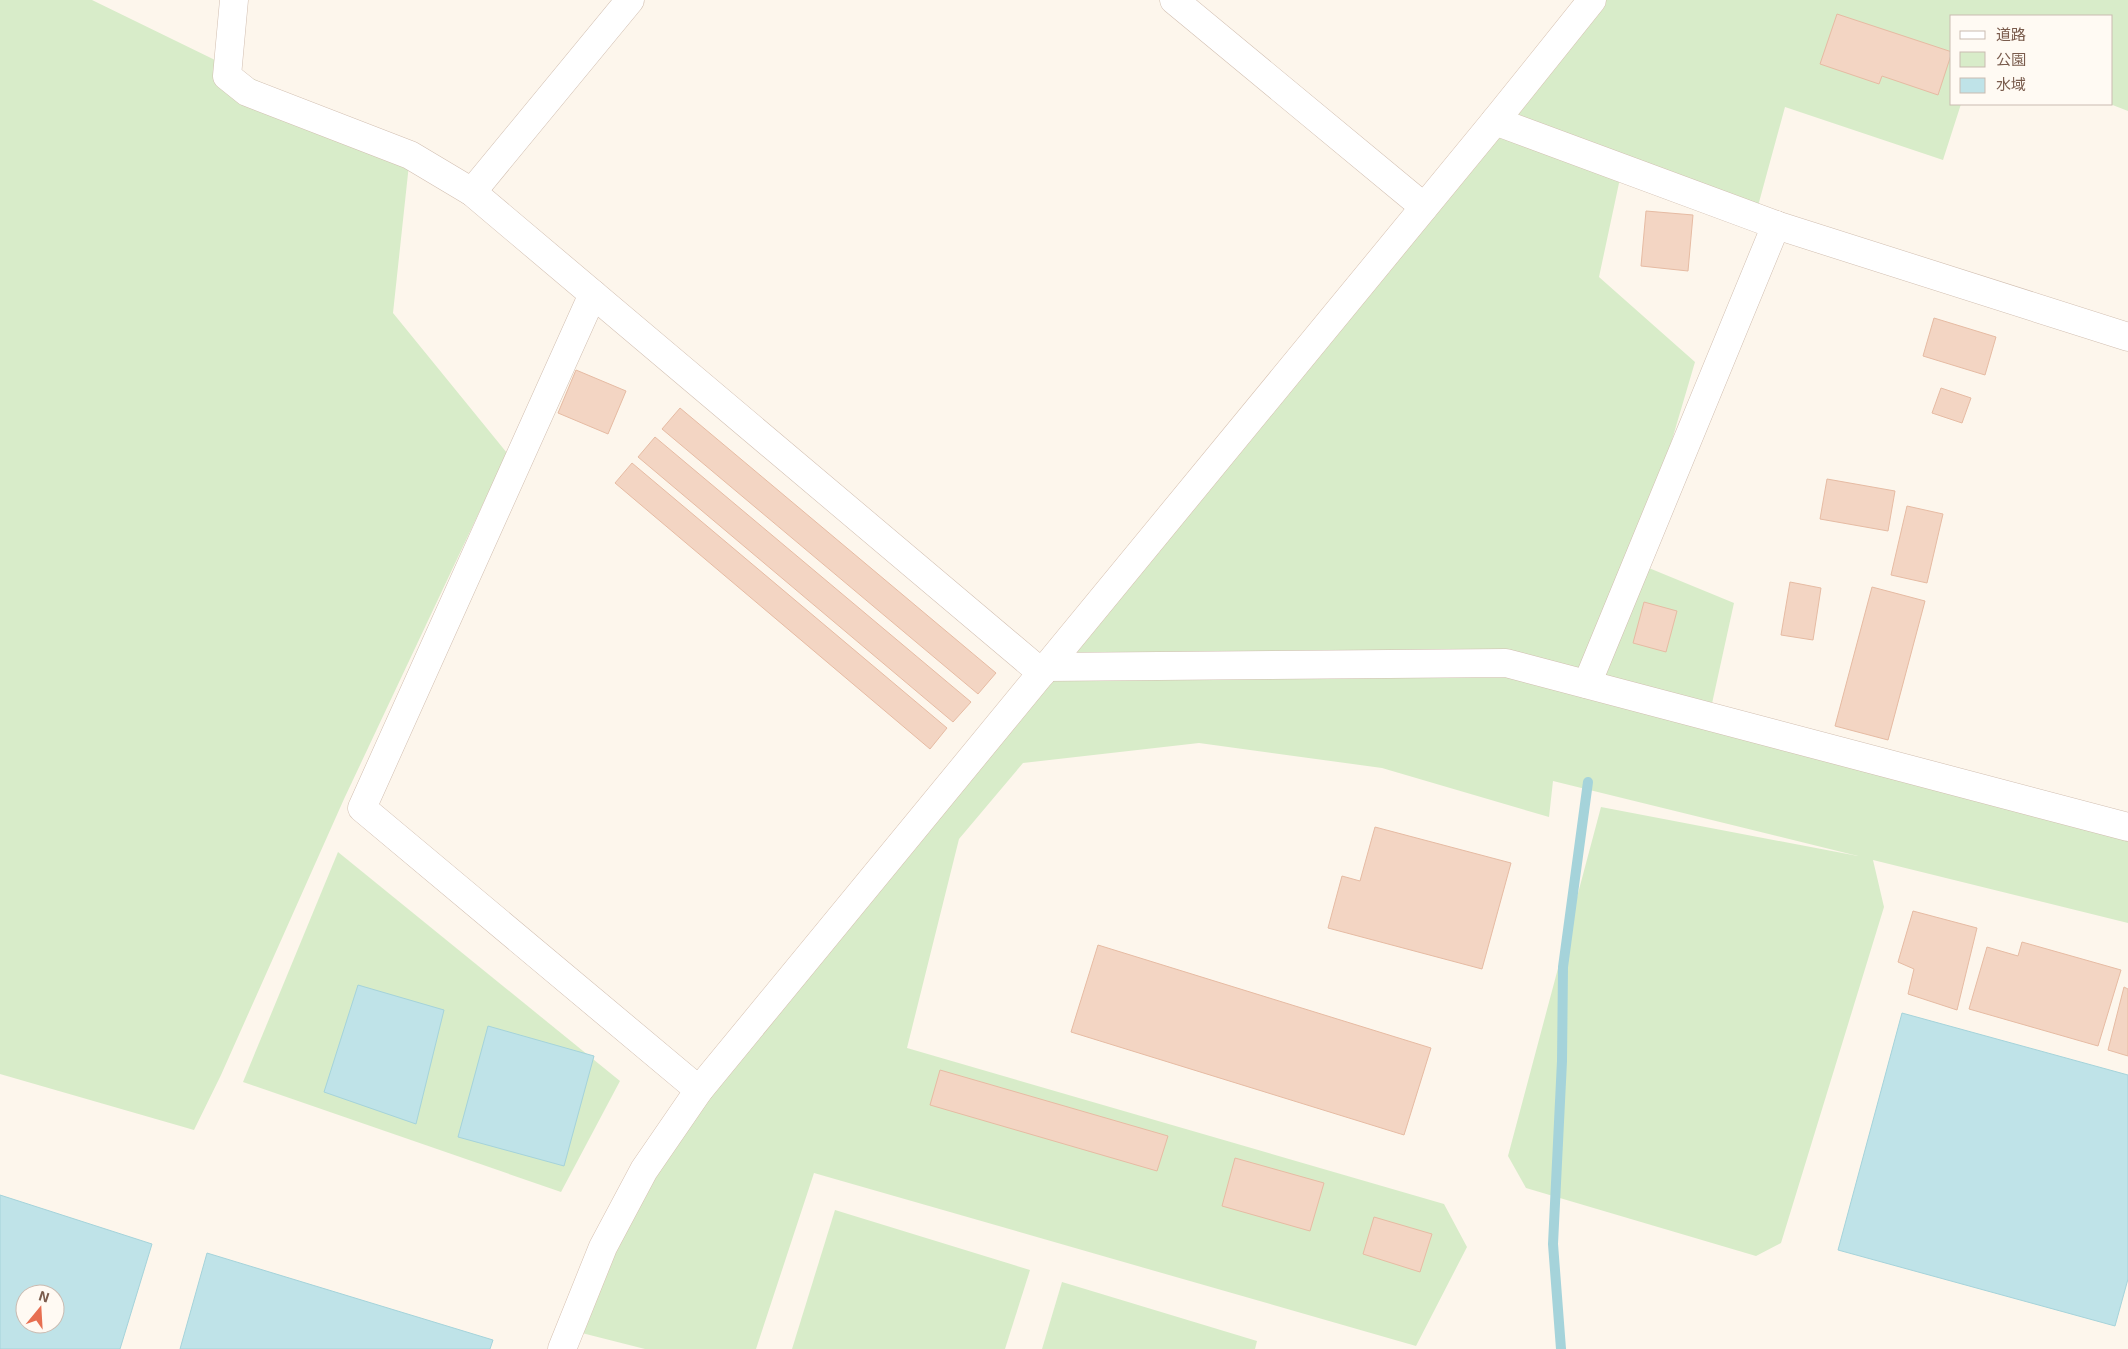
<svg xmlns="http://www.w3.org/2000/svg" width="2128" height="1349" font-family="'Exo 2','Noto Sans JP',sans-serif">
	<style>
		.green { fill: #d8ecc9 }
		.water { fill: #bfe3e8; stroke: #a5d3da; fill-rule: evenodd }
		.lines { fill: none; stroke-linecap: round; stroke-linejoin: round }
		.stream { stroke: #a5d3da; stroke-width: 10 }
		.building { fill: #f3d5c3; stroke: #e6bba3 }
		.street-casing { stroke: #d1beb0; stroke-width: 29 }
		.secondary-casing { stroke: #d6c0b0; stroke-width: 29 }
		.street { stroke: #fff; stroke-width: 28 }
		.secondary { stroke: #fff; stroke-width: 28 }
	</style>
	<rect width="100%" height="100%" fill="#fdf6ec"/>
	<g class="green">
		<path d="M0,0H92L410,155L393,313L507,453L344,799L221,1075L194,1130L0,1074Z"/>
		<path d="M1592,0H2128V111L2110,104H2112V16H1952V104H1961L1943,160L1785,107L1755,217L1622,169L1599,277L1695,362L1633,572L1581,682L2128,827V923L1873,860L1884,907L1781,1243L1756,1256L1526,1188L1508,1156L1601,807L1858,856L1553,781L1549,817L1382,768L1199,743L1023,763L959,839L907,1048L1444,1204L1467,1247L1416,1346L814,1173L756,1349H645L570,1330L663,1142Z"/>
		<path d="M1644,566L1734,603L1711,708L1590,677Z"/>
		<path d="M338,852L620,1081L561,1192L243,1082Z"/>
		<path d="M835,1210L1030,1270L1005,1349H792Z"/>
		<path d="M1062,1282L1257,1341L1255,1349H1042Z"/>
	</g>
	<g class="water">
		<path d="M358,985L444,1010L416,1124L324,1092Z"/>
		<path d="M1902,1013L2128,1075V1279L2115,1326L1838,1250Z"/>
		<path d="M488,1026L594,1056L564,1166L458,1137Z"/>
		<path d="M0,1195L152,1244L120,1349H0ZM25,1294H55V1324H25Z"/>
		<path d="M207,1253L493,1340L490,1349H180Z"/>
	</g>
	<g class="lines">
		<path class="stream" d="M1561,1349L1553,1244L1562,1061L1563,967L1588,782"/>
	</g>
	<g class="building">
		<path d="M1837,14L1952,52L1938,95L1882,76L1879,84L1820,64Z"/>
		<path d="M1646,211L1693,215L1688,271L1641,266Z"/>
		<path d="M1934,318L1996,337L1985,375L1923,356Z"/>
		<path d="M576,370L626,391L608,434L558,413Z"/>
		<path d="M1941,388L1971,398L1962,423L1932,413Z"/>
		<path d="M680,408L996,673L978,694L662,429Z"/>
		<path d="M655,437L971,702L953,722L638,457Z"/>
		<path d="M632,463L947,728L930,749L615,483Z"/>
		<path d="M1827,479L1895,491L1888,531L1820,519Z"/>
		<path d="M1907,506L1943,514L1927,583L1891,575Z"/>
		<path d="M1790,582L1821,588L1813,640L1781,635Z"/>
		<path d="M1872,587L1925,601L1888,740L1835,726Z"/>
		<path d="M1644,602L1677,611L1666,652L1633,643Z"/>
		<path d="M1375,827L1511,863L1482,969L1328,928L1342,876L1360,881Z"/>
		<path d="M1913,911L1977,928L1957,1010L1908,994L1914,969L1898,962Z"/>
		<path d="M2022,942L2121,970L2098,1046L1969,1009L1987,947L2018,956Z"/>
		<path d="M1098,945L1431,1048L1404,1135L1071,1032Z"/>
		<path d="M2124,987L2128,989V1056L2108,1050Z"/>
		<path d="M940,1070L1168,1136L1157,1171L930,1105Z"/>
		<path d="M1235,1158L1324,1183L1310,1231L1222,1206Z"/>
		<path d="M1374,1217L1432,1234L1420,1272L1363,1254Z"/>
	</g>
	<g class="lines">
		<defs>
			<g id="street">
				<path d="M234,0L227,76L247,92L410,155L472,192L1042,673"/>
				<path d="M1174,0L1424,207"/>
				<path d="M1495,121L1776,225L2128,337"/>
				<path d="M472,192L630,0"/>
				<path d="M593,294L362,808L699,1090"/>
				<path d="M1046,667L1506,663L2128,827"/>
				<path d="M1587,684L1776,225"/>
			</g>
			<path id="secondary" d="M562,1349L603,1247L644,1170L699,1090L1495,121L1592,0"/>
		</defs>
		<use href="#street" class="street-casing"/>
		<use href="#secondary" class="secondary-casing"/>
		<use href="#street" class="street"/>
		<use href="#secondary" class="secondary"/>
	</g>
	<rect x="1950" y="15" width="162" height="90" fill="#fffaf3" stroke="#cabbb1"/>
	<rect x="1960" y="31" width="25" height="8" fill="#ffffff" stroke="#cabbb1"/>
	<text x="1996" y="40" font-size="15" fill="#7a5c4d">道路</text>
	<rect x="1960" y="52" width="25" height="15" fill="#d8ecc9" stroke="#cabbb1"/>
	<text x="1996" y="65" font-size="15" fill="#7a5c4d">公園</text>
	<rect x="1960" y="78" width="25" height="15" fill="#bfe3e8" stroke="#cabbb1"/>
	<text x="1996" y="90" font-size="15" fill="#7a5c4d">水域</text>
	<g transform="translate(40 1309) rotate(18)"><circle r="24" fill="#fffaf3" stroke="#cabbb1"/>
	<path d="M0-4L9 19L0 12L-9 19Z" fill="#e76f51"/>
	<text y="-8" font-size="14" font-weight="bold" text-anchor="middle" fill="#7a5c4d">N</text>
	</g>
</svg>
